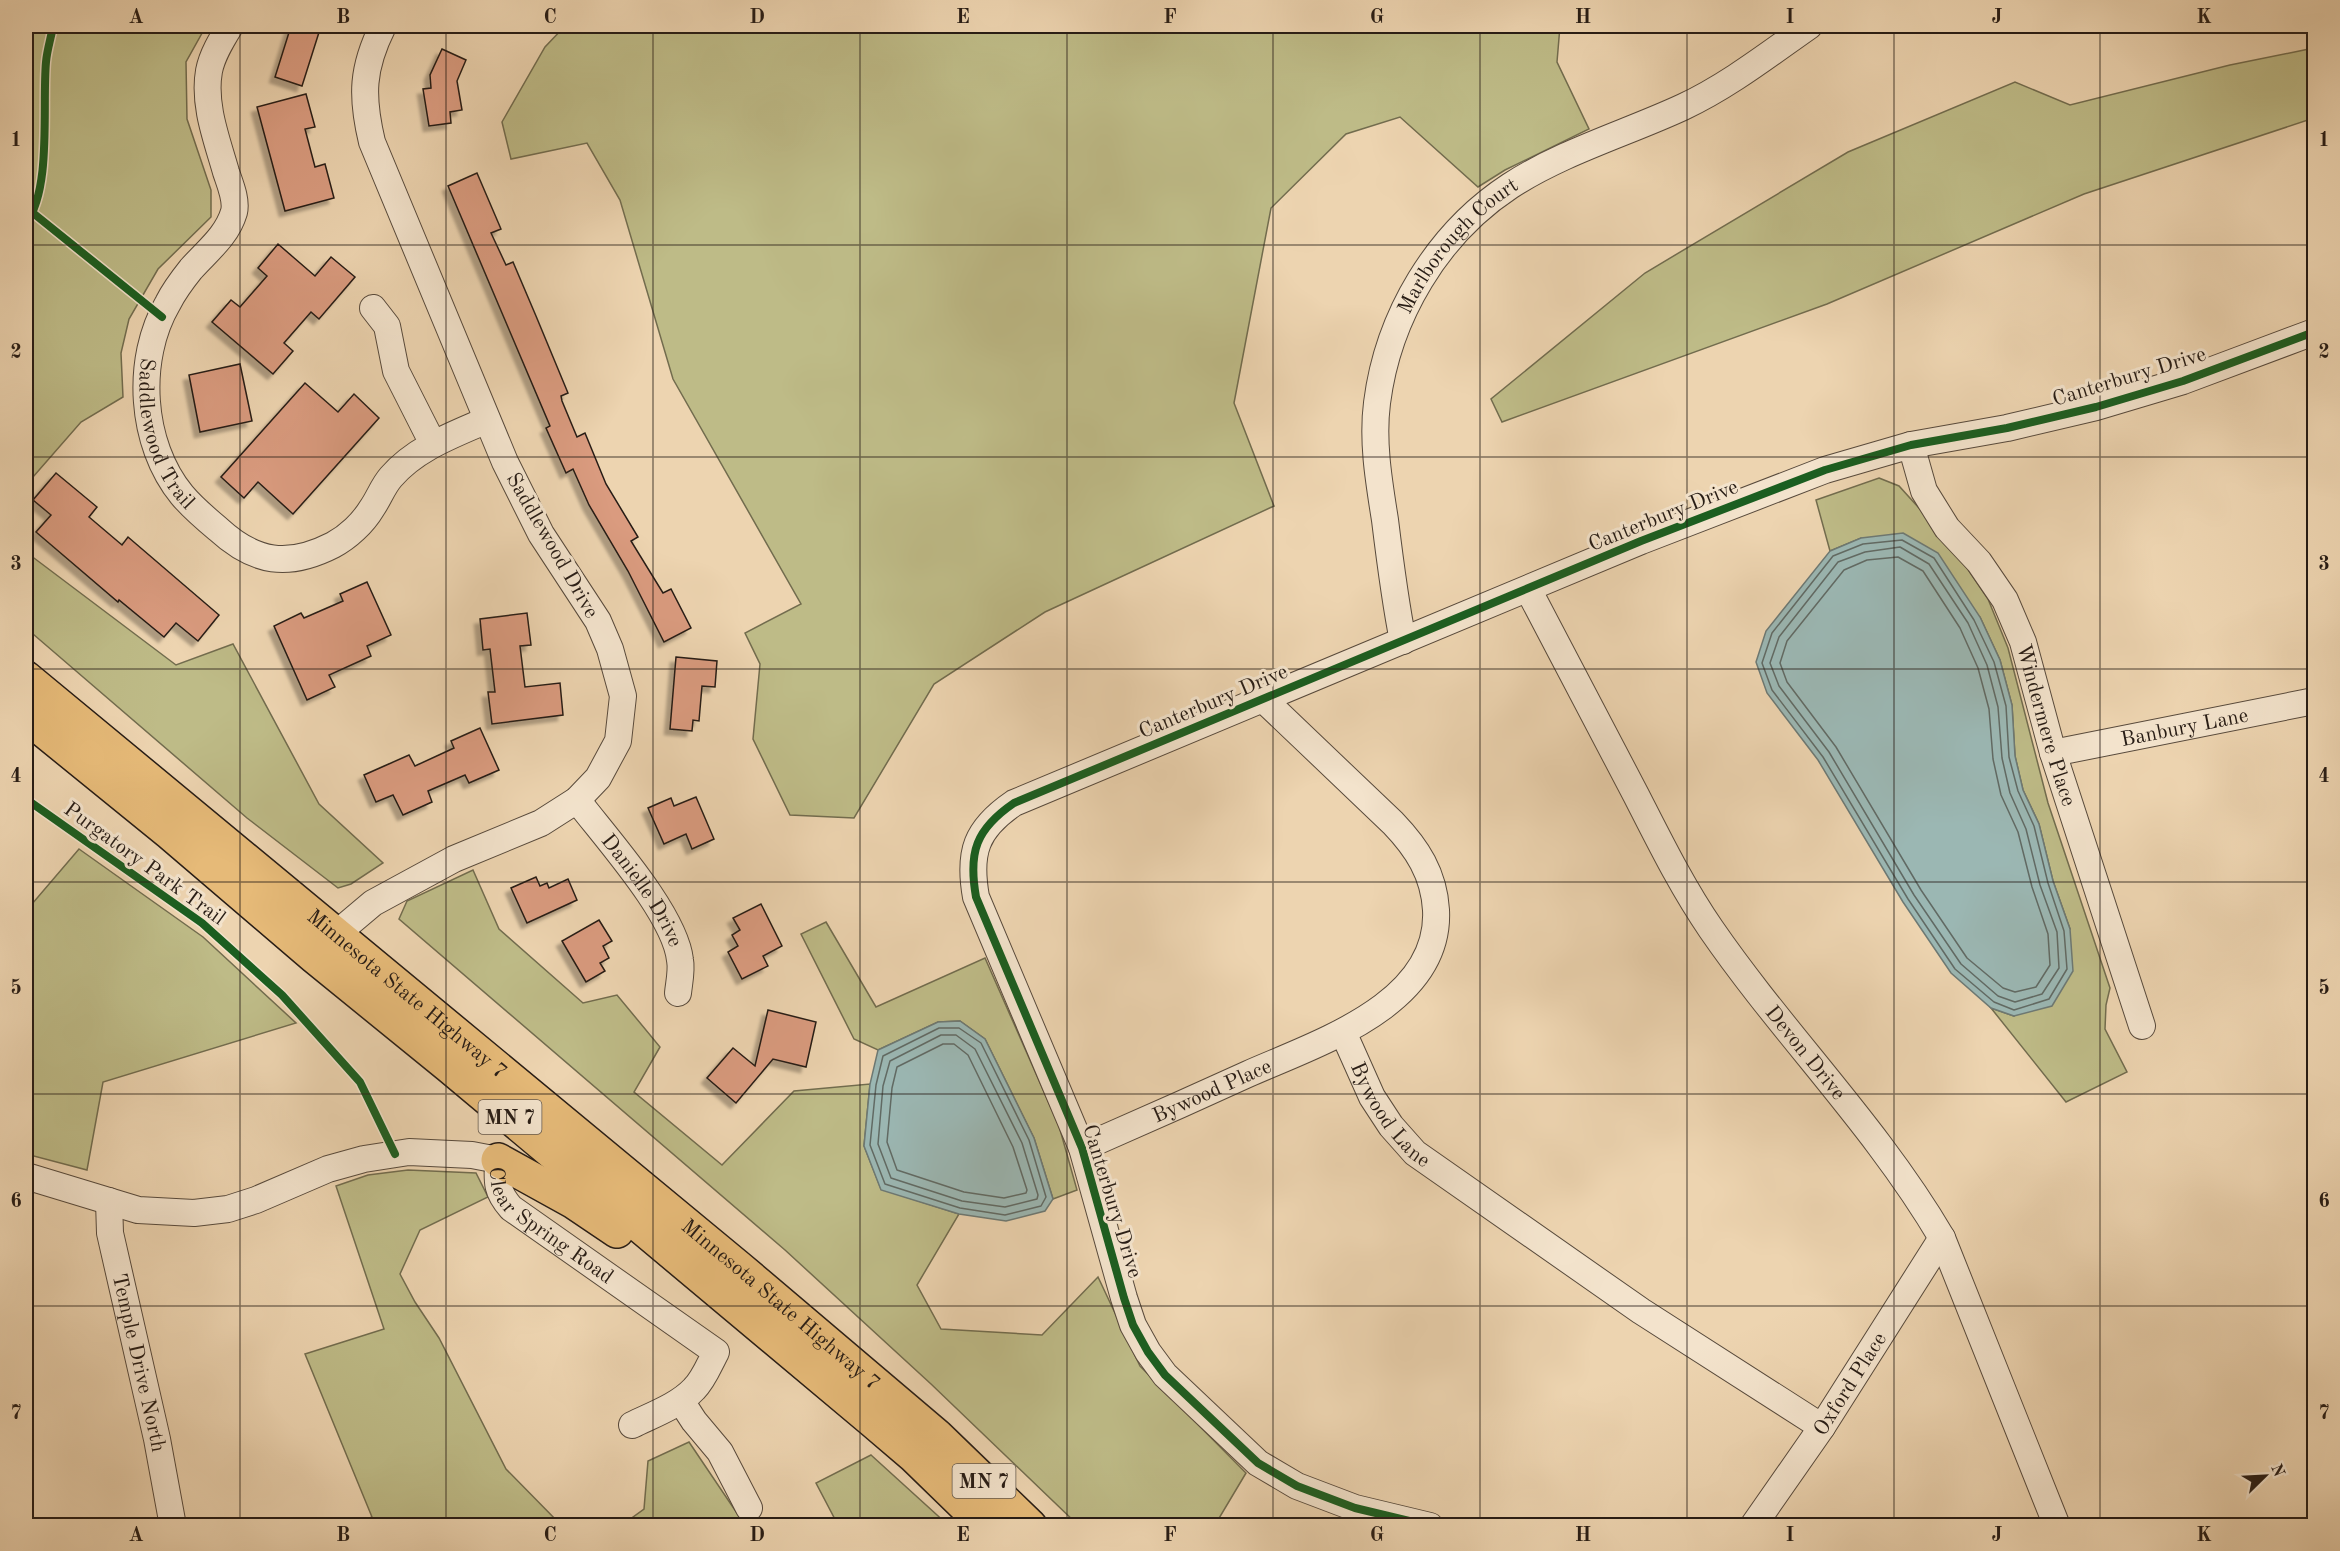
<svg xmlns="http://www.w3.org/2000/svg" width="2340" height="1551" font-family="'Old Standard TT',serif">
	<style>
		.green { fill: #bebb87; stroke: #726c4e; stroke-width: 1.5 }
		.water { fill: #9bb7b3; stroke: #6d7974; stroke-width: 1.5 }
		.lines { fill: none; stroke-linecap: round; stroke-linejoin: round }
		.shore { stroke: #616a64; stroke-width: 1.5 }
		.building { fill: #da9b7f; stroke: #271c15; stroke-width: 1.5; filter: url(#shadow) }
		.minor-casing { stroke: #584a3c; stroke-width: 28 }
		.major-casing { stroke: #271c15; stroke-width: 36 }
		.minor { stroke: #f3e3cc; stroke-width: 26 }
		.major { stroke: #e6ba78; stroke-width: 33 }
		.cycleway-casing { stroke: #f3e3cc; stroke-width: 11 }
		.cycleway { stroke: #1b5e20; stroke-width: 8 }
		.grid { fill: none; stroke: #271c15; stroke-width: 1.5; stroke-opacity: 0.55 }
		.labels { text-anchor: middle; stroke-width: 6; stroke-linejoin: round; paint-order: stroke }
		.shield { fill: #f3e3cc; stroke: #64584c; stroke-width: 1.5 }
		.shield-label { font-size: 20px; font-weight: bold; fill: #271c15 }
		.street-label { font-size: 21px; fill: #271c15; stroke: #f3e3cc }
		.neatline { fill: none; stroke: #271c15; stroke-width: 2 }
		.grid-label { font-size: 20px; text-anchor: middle; font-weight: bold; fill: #271c15 }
	</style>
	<defs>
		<filter id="shadow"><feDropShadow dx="-5.5" dy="5.5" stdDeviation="1.5" flood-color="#0004"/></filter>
	</defs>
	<rect width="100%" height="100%" fill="#edd4b0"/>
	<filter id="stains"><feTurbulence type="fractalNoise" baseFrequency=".00333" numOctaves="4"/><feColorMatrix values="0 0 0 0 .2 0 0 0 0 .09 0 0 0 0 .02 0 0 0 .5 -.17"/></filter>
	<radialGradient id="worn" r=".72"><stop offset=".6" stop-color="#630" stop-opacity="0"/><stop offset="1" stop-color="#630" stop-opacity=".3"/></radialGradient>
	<g class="green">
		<path d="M26,26H206L186,62L187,119L211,190V217L158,269L129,319L121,353L123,397L81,422L26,485Z"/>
		<path d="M565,26H1560L1557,62L1589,129L1505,170L1478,187L1400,117L1346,134L1271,208L1234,403L1274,506L1045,612L934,684L854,818L790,815L753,739L760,664L745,633L801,604L673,379L620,200L587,143L511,159L502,122L545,47Z"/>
		<path d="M2314,48V118L2084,194L1827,304L1502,422L1491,399L1645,273L1848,152L2015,82L2070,105L2230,65Z"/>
		<path d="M1879,478L1899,486L1948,540L1988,599L2008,648L2048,803L2110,988L2106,1005L2105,1029L2127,1072L2066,1102L1991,1008L2014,1016L2070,929L2053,881L2039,824L2023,790L2015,756L2012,705L2000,660L1980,617L1861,538L1830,551L1816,500Z"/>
		<path d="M26,552L176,665L233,644L319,804L383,863L351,884L338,888L247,818L26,628Z"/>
		<path d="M79,849L203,937L296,1023L103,1082L87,1170L26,1154V911Z"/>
		<path d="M473,870L499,929L583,1003L617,995L660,1047L634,1092L722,1165L794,1091L870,1084L864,1146L881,1189L959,1214L917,1285L941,1329L1042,1335L1098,1277L1140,1366L1246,1473L1215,1525H1078L931,1384L785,1250L399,919L407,901Z"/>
		<path d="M826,922L876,1007L985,958L1059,1126L1077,1190L1053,1199L1034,1138L985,1039L960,1021L938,1022L878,1050L854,1039L801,934Z"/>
		<path d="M408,1170L476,1173L488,1197L420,1230L400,1274L415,1302L439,1338L506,1469L561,1525H351L372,1517L305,1354L384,1329L336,1186L368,1175Z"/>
		<path d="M689,1442L745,1525H622L644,1509L648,1461Z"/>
		<path d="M871,1455L948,1525H838L816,1483Z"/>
	</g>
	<g class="water">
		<path d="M1903,533L1938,553L1980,617L2000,660L2012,705L2015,756L2023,790L2039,824L2053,881L2070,929L2073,971L2052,1006L2014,1016L1991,1008L1951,973L1903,902L1818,760L1767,693L1756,662L1766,631L1830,551L1861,538Z"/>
		<path d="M960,1021L985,1039L1034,1138L1053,1199L1045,1211L1006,1221L959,1214L881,1190L864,1146L870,1084L878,1050L938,1022Z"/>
	</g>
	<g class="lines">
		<g class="shore">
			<path d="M1902,540L1934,558L1974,620L1994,662L2006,706L2009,757L2018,791L2034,826L2048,883L2064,931L2067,969L2049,999L2014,1010L1994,1002L1955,969L1908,899L1823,757L1772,690L1762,663L1772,633L1833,556L1863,544Z"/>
			<path d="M1900,547L1929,564L1968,623L1987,665L1998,707L2002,758L2010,793L2026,829L2040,885L2057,932L2059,968L2042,994L2015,1002L1998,996L1961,964L1914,895L1829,752L1779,686L1770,663L1779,637L1838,562L1865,552Z"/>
			<path d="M1898,557L1923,571L1960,628L1978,668L1989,709L1993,759L2001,795L2018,832L2032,887L2048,934L2050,965L2036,987L2015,992L2003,988L1967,958L1921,890L1836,747L1787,682L1780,663L1787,641L1844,570L1867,560Z"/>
			<path d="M939,1028H959L981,1043L1029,1140L1046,1197L1041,1206L1005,1215L960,1208L885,1184L870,1145L876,1085L883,1056Z"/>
			<path d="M941,1035H956L975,1049L1022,1143L1038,1195L1037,1199L1005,1207L962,1201L891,1178L878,1144L883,1086L890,1061Z"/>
			<path d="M943,1044H954L968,1055L1013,1147L1027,1190L1026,1193L1004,1198L964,1192L897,1170L887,1142L892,1088L897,1067Z"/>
		</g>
	</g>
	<g class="building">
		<path d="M291,26H321L302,86L275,77Z"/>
		<path d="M442,49L466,60L457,81L462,110L450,112L451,123L429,126L423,89L431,88L430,75Z"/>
		<path d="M306,94L315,127L305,129L315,167L325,164L334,198L285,211L257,107Z"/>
		<path d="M477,173L501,229L491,233L506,265L513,262L536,316L568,393L561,396L562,401L577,437L585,433L606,484L638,537L631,541L663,593L671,589L691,628L664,642L628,571L589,505L573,469L566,473L546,428L550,426L448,186Z"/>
		<path d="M278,244L315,276L331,257L355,277L319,319L311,312L284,343L293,351L273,374L212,322L231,300L240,307L267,276L258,268Z"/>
		<path d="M240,364L252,421L200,432L189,375Z"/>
		<path d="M305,383L338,412L354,394L379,418L293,514L258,482L244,498L221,477Z"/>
		<path d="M56,473L97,507L89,517L122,545L128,537L219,615L198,641L176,623L164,637L119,600L118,602L36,532L51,515L33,500Z"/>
		<path d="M367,582L391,635L367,646L371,656L329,675L335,687L307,700L274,626L301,613L304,618L343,601L340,594Z"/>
		<path d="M527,613L531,645L520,646L525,687L560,683L563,715L492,724L488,692H495L490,649L483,650L480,619Z"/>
		<path d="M676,657L717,661L715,687L702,686L699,721L693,720L692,731L670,729Z"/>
		<path d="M480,728L499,770L469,783L465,775L428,791L432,802L403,815L393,795L376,802L364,775L409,755L415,766L454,748L451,741Z"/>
		<path d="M696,797L714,839L692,849L686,834L664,844L648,808L671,798L674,806Z"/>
		<path d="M536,877L540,886L547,883L549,888L568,879L577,900L527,923L511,888Z"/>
		<path d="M761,904L782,946L763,956L768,966L742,979L728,952L738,946L732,935L740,930L733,918Z"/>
		<path d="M599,920L612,941L603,946L609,958L600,963L605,971L586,982L562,941Z"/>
		<path d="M768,1010L816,1022L806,1067L773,1059L736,1103L707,1078L733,1048L755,1066Z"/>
	</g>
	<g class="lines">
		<defs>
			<g id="minor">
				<path id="s1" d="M230,26C222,39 212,55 209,71C203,105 217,140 226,172C230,184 237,200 234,212C227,236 207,251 191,269C183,279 174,291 168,303C135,359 140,444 182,495C192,507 206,519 218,529C255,563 288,568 333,545C348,537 363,523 372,508C379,498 383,486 391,477C416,448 453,435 487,420"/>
				<path d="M373,308L387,326L396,371L433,444"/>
				<path id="s2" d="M1911,445L1924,491L1947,528L1979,562L2005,600L2023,642L2053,753L2142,1026"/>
				<path id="s3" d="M1528,589C1564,658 1600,726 1636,795C1659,840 1682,887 1711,929C1784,1035 1877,1127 1942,1238L2057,1526"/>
				<path id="s4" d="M1403,641C1395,601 1390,561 1385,520C1379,482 1372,442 1377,403C1388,316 1437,234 1510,186C1562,152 1627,133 1683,107C1728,86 1769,54 1809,26"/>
				<path id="s5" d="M2053,753L2314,701"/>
				<path id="s6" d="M577,800C606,838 675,914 680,960C682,970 679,983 678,993"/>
				<path d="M335,935L373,903L454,859L541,823L577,800L598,778L618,741L623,696L610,649L598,621L541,534L505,462L372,142C361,96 362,68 383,26"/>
				<path id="s7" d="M1343,1032L1372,1097L1391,1126L1415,1153L1641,1311L1822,1427"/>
				<path id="s8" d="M1082,1148C1137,1124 1193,1099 1248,1074C1318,1043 1441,1004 1436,910C1434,874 1417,848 1393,823L1263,699"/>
				<path id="s9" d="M26,1176L138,1210L194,1213L228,1209L256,1200L328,1169L364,1159L409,1152L472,1155L498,1160C497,1182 496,1191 511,1208L716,1352C709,1365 704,1379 694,1389C678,1406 652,1415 632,1425"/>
				<path id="s10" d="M109,1201L110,1233L157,1439L173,1526"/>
				<path d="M681,1401L694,1421L720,1452L749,1508"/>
				<path d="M1430,1526L1355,1508L1297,1486L1258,1463L1165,1375L1148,1352L1133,1325L1124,1298L1082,1148L976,897C968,852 976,829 1014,803L1641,541L1825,470L1911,445L2007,428L2096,407L2183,381L2314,332"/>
				<path id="s11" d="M1753,1526L1822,1427L1942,1238"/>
			</g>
			<g id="major">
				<path id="s12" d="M26,678L739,1268L937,1436L1030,1526"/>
				<path d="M26,716L170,833L315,957L449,1066L873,1421L914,1456L986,1526"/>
				<path d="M498,1160L574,1202L617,1231"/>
			</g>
		</defs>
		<use href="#minor" class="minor-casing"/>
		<use href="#major" class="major-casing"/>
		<use href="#minor" class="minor"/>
		<use href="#major" class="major"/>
		<defs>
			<g id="cycleway">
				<path d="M33,213L162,317"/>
				<path d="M26,223C52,189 42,105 46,62C47,50 51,38 53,26"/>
				<path d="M26,799L202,923L282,995L360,1082L395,1154"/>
				<path d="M1430,1526L1355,1508L1297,1486L1258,1463L1165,1375L1148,1352L1133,1325L1124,1298L1082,1148L976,897C968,852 976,829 1014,803L1641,541L1825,470L1911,445L2007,428L2096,407L2183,381L2314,332"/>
			</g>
		</defs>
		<use href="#cycleway" class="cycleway-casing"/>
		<use href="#cycleway" class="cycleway"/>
	</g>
	<path class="grid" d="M240,26V1526M446,26V1526M653,26V1526M860,26V1526M1067,26V1526M1273,26V1526M1480,26V1526M1687,26V1526M1894,26V1526M2100,26V1526M26,245H2314M26,457H2314M26,669H2314M26,882H2314M26,1094H2314M26,1306H2314"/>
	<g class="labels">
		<g class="shield">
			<rect x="478.5" y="1100" width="63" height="34" rx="4.5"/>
			<rect x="952.5" y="1464" width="63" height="34" rx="4.5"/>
		</g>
		<g class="shield-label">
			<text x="510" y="1124">MN 7</text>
			<text x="984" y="1488">MN 7</text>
		</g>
		<g class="street-label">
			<text dy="7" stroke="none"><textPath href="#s4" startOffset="422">Marlborough Court</textPath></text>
			<text transform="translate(2129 376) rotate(-17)" y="7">Canterbury Drive</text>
			<text dy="7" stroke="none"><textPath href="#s1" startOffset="446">Saddlewood Trail</textPath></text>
			<text transform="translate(1663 515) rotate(-22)" y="7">Canterbury Drive</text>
			<text transform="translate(553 545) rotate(60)" y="7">Saddlewood Drive</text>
			<text transform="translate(1213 701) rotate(-23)" y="7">Canterbury Drive</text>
			<text dy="7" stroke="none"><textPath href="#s2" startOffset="316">Windermere Place</textPath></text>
			<text dy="7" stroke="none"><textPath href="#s5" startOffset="134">Banbury Lane</textPath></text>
			<text transform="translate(145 863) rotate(36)" y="7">Purgatory Park Trail</text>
			<text dy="7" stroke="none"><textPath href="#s6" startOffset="112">Danielle Drive</textPath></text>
			<text dy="7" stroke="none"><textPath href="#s12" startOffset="495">Minnesota State Highway 7</textPath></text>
			<text dy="7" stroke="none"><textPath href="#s3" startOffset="542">Devon Drive</textPath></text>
			<text dy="7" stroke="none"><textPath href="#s8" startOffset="142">Bywood Place</textPath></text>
			<text dy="7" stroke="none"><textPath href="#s7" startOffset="96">Bywood Lane</textPath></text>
			<text transform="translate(1113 1201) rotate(73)" y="7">Canterbury Drive</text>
			<text dy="7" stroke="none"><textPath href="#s9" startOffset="578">Clear Spring Road</textPath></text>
			<text dy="7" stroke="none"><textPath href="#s12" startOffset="981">Minnesota State Highway 7</textPath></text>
			<text dy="7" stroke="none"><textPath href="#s10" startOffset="165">Temple Drive North</textPath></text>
			<text dy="7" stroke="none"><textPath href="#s11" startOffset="172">Oxford Place</textPath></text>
		</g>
	</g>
	<rect width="2340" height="1551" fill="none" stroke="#edd4b0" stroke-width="66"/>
	<g transform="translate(2265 1476) rotate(66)" stroke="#f3e3cc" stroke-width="4.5" paint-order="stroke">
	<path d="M0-4.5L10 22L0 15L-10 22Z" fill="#271c15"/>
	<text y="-9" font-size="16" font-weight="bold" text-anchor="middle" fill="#271c15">N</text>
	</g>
	<rect x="33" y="33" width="2274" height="1485" class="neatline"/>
	<g class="grid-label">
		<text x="136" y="23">A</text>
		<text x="343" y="23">B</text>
		<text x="550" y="23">C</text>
		<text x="757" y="23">D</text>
		<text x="963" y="23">E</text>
		<text x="1170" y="23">F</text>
		<text x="1377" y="23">G</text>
		<text x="1583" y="23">H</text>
		<text x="1790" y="23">I</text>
		<text x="1997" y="23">J</text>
		<text x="2204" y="23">K</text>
		<text x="16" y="146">1</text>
		<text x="2324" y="146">1</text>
		<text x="16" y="358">2</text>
		<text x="2324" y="358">2</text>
		<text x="16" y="570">3</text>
		<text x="2324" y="570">3</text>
		<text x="16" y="782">4</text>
		<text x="2324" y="782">4</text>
		<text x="16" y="994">5</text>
		<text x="2324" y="994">5</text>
		<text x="16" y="1207">6</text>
		<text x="2324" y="1207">6</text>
		<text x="16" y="1419">7</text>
		<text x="2324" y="1419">7</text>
		<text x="136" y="1541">A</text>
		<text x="343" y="1541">B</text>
		<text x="550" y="1541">C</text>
		<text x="757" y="1541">D</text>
		<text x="963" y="1541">E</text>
		<text x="1170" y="1541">F</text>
		<text x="1377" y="1541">G</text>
		<text x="1583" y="1541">H</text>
		<text x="1790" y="1541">I</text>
		<text x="1997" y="1541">J</text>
		<text x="2204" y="1541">K</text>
	</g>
	<rect width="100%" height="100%" filter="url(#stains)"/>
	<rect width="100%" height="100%" fill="url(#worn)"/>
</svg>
